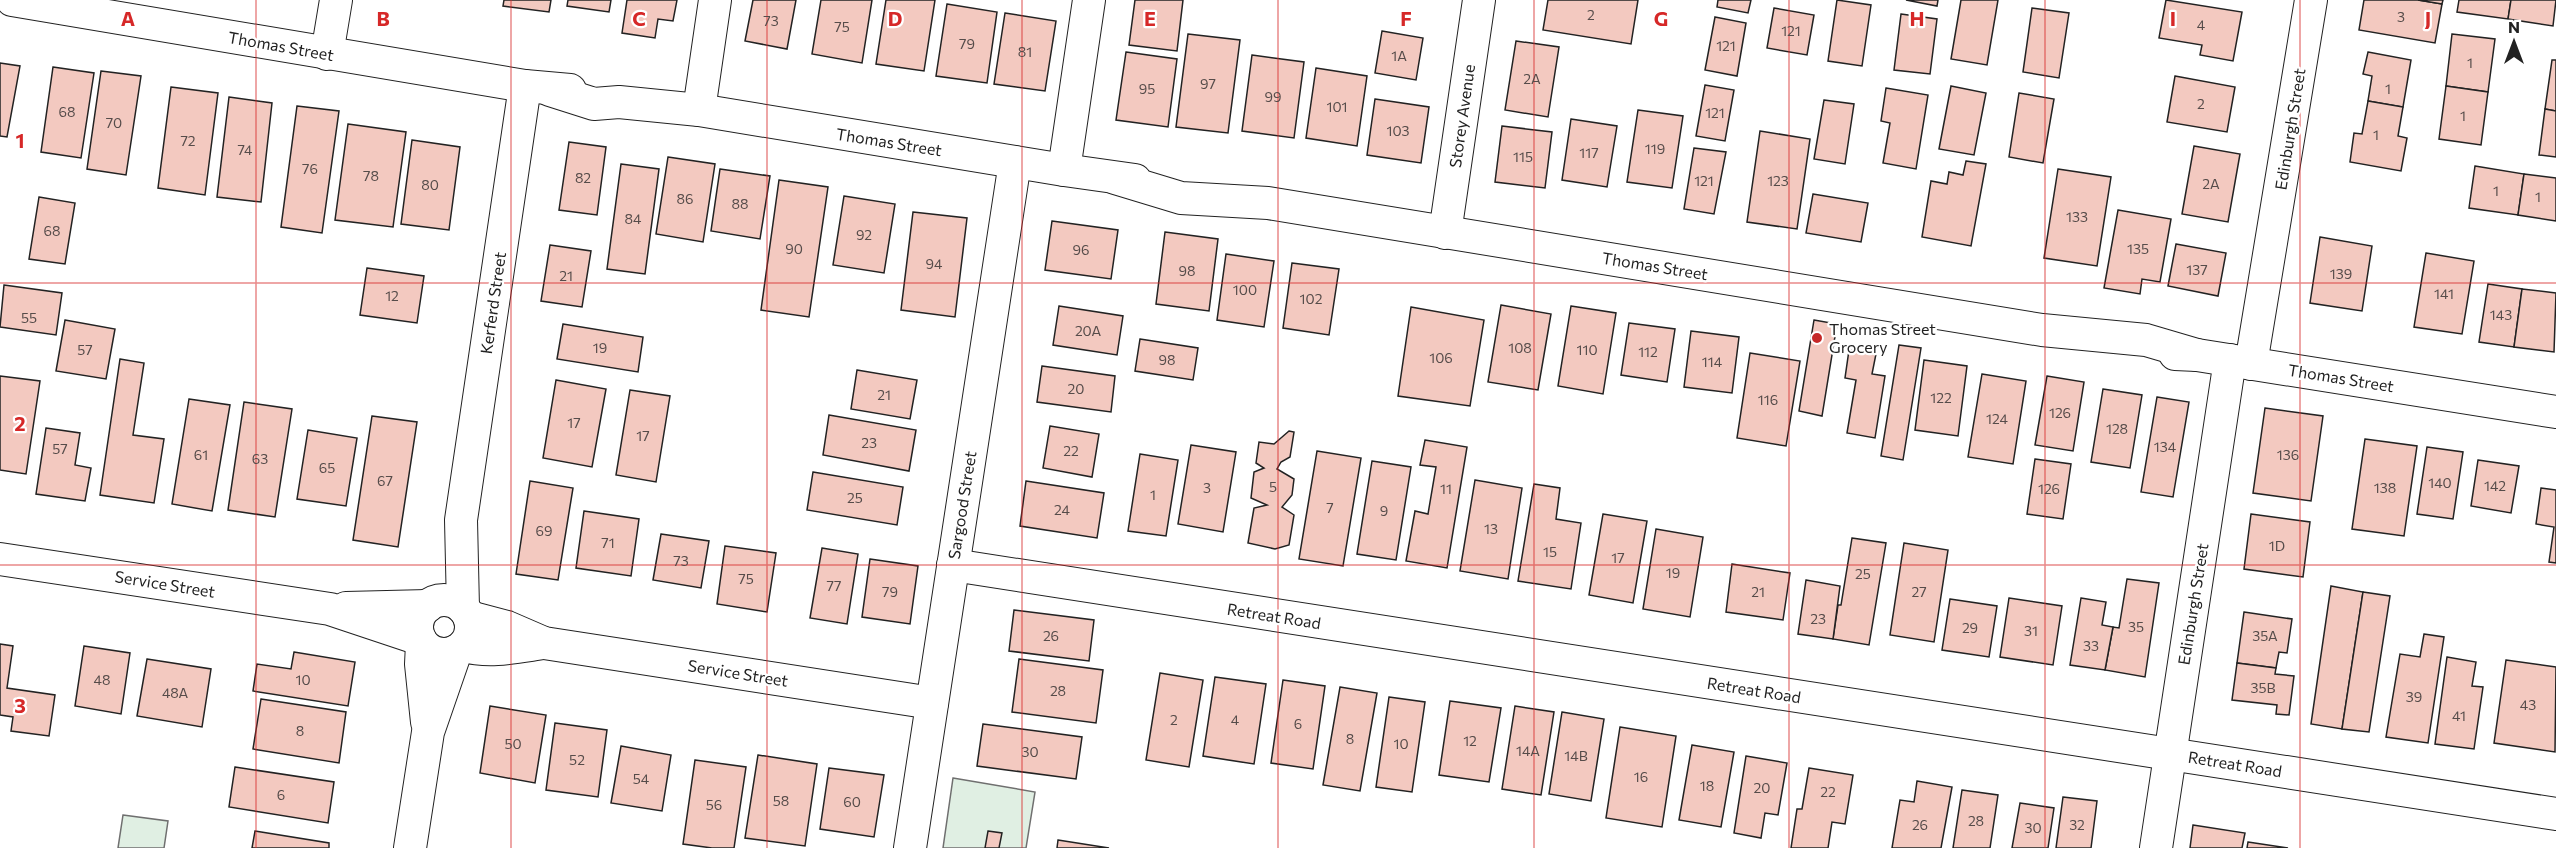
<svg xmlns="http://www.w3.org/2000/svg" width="2556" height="848" font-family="Commissioner,sans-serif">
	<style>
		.green { fill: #e0efe3; stroke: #6f6f6f; stroke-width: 1.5 }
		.building { fill: #f3c9c0; stroke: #222; stroke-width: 1.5 }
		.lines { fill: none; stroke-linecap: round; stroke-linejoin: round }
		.minor-casing { stroke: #222; stroke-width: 34 }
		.minor { stroke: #fff; stroke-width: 32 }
		.grid { fill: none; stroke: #d62828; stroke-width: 1.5; stroke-opacity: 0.55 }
		.poi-dot { fill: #c62828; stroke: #fff; stroke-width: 2 }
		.labels { text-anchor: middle; stroke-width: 4.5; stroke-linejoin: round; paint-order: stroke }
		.number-label { font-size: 14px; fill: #564c4a }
		.street-label { font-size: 16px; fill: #222; stroke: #fff }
		.poi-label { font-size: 16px; fill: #222; stroke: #fff; text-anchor: start }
		.grid-label { font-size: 20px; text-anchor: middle; font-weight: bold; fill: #d62828; stroke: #fff; stroke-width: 4.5; stroke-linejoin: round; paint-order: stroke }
	</style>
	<rect width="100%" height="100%" fill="#fff"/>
	<g class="green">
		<path d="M953,778L1035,792L1026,848H943Z"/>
		<path d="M123,815L168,821L164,848H118Z"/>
	</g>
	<g class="building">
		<path d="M504,0H551L549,12L503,6Z"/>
		<path d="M568,0H611L609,12L567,6Z"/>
		<path d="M627,0H677L673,21L658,19L655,38L622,33Z"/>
		<path d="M753,0H796L787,49L745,41Z"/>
		<path d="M821,0H872L862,63L812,54Z"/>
		<path d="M886,0H935L924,71L876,64Z"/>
		<path d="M1135,0H1183L1177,51L1129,45Z"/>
		<path d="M1548,0H1638L1631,44L1543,30Z"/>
		<path d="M1718,0H1751L1748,13L1717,7Z"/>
		<path d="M1837,0L1871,5L1862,66L1828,61Z"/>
		<path d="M1906,0H1938L1937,6Z"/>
		<path d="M1961,0H1998L1987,65L1951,59Z"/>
		<path d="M2166,0L2242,12L2233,61L2200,55L2202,45L2159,38Z"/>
		<path d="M2364,0H2418L2442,4L2435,43L2359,30Z"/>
		<path d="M2418,0H2443L2442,4Z"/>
		<path d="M2459,0H2511L2508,19L2457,12Z"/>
		<path d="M2511,0H2556L2553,26L2508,19Z"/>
		<path d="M947,4L997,12L987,83L936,76Z"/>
		<path d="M1774,8L1814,15L1807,55L1767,48Z"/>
		<path d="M2032,8L2069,13L2059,78L2023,72Z"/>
		<path d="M1005,13L1056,21L1045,91L994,84Z"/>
		<path d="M1901,14L1937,19L1930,74L1894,70Z"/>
		<path d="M1715,17L1746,23L1737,76L1705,70Z"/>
		<path d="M1382,31L1423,38L1416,80L1375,73Z"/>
		<path d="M1188,34L1240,40L1228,133L1176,127Z"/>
		<path d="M2452,34L2495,39L2488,92L2446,86Z"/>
		<path d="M1516,41L1559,47L1548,117L1505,110Z"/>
		<path d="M1126,52L1177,59L1168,127L1116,120Z"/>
		<path d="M2368,52L2411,60L2403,107L2368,101L2372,76L2363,74Z"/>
		<path d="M1252,55L1304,62L1294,138L1242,131Z"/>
		<path d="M2552,60H2556V111L2545,109Z"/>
		<path d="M0,63L20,66L7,137L0,136Z"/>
		<path d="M53,67L94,73L81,158L41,152Z"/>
		<path d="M1316,68L1367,76L1357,146L1306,138Z"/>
		<path d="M101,71L141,76L126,175L87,169Z"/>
		<path d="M2175,76L2235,87L2227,132L2167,122Z"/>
		<path d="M1705,85L1734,90L1725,141L1696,136Z"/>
		<path d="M1951,86L1986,93L1974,155L1939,149Z"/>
		<path d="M2446,86L2488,92L2481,145L2439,139Z"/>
		<path d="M171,87L218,93L205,195L158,188Z"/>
		<path d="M1886,88L1928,95L1916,169L1883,163L1890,123L1881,121Z"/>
		<path d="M2019,93L2054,99L2043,163L2009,157Z"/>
		<path d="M229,97L272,103L261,202L217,197Z"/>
		<path d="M1375,99L1429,107L1421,163L1367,155Z"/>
		<path d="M1824,100L1854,104L1845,164L1814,159Z"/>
		<path d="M2368,101L2403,107L2398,136L2407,138L2401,171L2350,162L2354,133L2362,134Z"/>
		<path d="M297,106L339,111L322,233L281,227Z"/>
		<path d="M2545,109L2556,111V157L2539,155Z"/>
		<path d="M1638,110L1683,116L1672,188L1627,182Z"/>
		<path d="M1571,119L1617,126L1607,187L1562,180Z"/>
		<path d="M348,124L406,132L393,227L335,220Z"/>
		<path d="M1502,126L1552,132L1545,188L1495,182Z"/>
		<path d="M1760,131L1810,139L1797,229L1747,222Z"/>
		<path d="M412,140L460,147L449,230L401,224Z"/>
		<path d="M569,142L606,147L597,215L559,210Z"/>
		<path d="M2194,146L2240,154L2228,222L2182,214Z"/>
		<path d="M1694,148L1726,152L1714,214L1684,209Z"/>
		<path d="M668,157L715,164L703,242L656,234Z"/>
		<path d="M1966,161L1986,164L1971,246L1922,237L1931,181L1947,184L1949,172L1963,175Z"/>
		<path d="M621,164L659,169L645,274L607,269Z"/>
		<path d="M2475,166L2524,174L2518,215L2469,208Z"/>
		<path d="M720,169L770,176L760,239L711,231Z"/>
		<path d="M2058,169L2111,177L2097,266L2044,258Z"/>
		<path d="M2524,174L2556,178V221L2518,215Z"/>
		<path d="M779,180L828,187L809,317L761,310Z"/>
		<path d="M1813,194L1868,203L1861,242L1806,233Z"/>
		<path d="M844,196L895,204L884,273L833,265Z"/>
		<path d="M39,197L75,203L65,264L29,259Z"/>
		<path d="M2118,210L2171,219L2160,282L2142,279L2140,294L2104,288Z"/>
		<path d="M913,212L967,218L955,317L901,310Z"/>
		<path d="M1052,221L1118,230L1111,279L1045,270Z"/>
		<path d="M1165,232L1218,239L1209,311L1156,304Z"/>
		<path d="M2320,237L2372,246L2362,311L2310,303Z"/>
		<path d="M2176,244L2226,253L2218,296L2168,286Z"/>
		<path d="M550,245L591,251L582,307L541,301Z"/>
		<path d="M2426,253L2474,261L2462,334L2414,327Z"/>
		<path d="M1226,254L1274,261L1264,327L1217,320Z"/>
		<path d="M1292,263L1339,269L1329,335L1283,328Z"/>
		<path d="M367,268L424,276L417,323L360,315Z"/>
		<path d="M2488,284L2522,289L2514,347L2479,342Z"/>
		<path d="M4,285L62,293L56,335L0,327Z"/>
		<path d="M2522,289L2556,293L2554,352L2514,347Z"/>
		<path d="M1501,305L1551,314L1538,390L1488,382Z"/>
		<path d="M1059,306L1123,316L1117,355L1053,345Z"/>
		<path d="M1571,306L1616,313L1603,394L1558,386Z"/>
		<path d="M1411,307L1484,320L1470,406L1398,396Z"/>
		<path d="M65,320L115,329L106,379L56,371Z"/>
		<path d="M1814,320L1837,324L1822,416L1799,411Z"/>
		<path d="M1629,323L1675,329L1667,382L1621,375Z"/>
		<path d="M563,324L643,337L638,372L557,359Z"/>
		<path d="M1691,331L1739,337L1732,393L1684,387Z"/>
		<path d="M1140,339L1198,348L1193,380L1135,371Z"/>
		<path d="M1899,345L1921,348L1903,460L1881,456Z"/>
		<path d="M1849,350L1876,354L1872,374L1885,376L1875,438L1847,433L1856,380L1845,378Z"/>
		<path d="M1750,353L1800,361L1786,446L1737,438Z"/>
		<path d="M120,359L144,363L133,435L164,439L154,503L100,495Z"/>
		<path d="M1924,360L1967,366L1958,436L1915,430Z"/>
		<path d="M1042,366L1115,376L1111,412L1037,402Z"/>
		<path d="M857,370L917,380L910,419L851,409Z"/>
		<path d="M1982,374L2026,381L2013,464L1968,457Z"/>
		<path d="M0,376L40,381L26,474L0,470Z"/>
		<path d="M2047,376L2084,382L2073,451L2035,445Z"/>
		<path d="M556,380L606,389L592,467L543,458Z"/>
		<path d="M2103,389L2142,395L2130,468L2091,462Z"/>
		<path d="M630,390L670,396L656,482L616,475Z"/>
		<path d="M2157,397L2189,402L2173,497L2141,492Z"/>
		<path d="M189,399L230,405L212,511L172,504Z"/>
		<path d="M244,402L292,409L275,517L228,510Z"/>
		<path d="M2265,408L2323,416L2311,501L2253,493Z"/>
		<path d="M829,415L916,430L909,471L823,455Z"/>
		<path d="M372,416L417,422L398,547L353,540Z"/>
		<path d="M1050,426L1099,434L1092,477L1043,468Z"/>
		<path d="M46,428L80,433L75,465L91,468L85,501L36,494Z"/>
		<path d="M308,430L357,438L346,506L297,499Z"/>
		<path d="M1289,431L1294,432L1290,457L1281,462L1277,469L1294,479L1292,495L1282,507L1294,515L1289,545L1275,549L1248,543L1254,508L1267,505L1251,498L1254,472L1264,468L1256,463L1259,442L1274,444Z"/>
		<path d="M2365,439L2417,446L2404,536L2352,529Z"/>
		<path d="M1425,440L1467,447L1447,568L1406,561L1415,511L1428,514L1436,467L1420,465Z"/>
		<path d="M1191,445L1236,452L1223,532L1178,524Z"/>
		<path d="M2427,447L2463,452L2453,519L2417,514Z"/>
		<path d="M1317,451L1361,458L1343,566L1299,559Z"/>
		<path d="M1140,454L1178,460L1166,536L1128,531Z"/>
		<path d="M2035,459L2071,464L2063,519L2027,514Z"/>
		<path d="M2478,460L2519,466L2511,513L2471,506Z"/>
		<path d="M1372,461L1411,467L1396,560L1357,554Z"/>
		<path d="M813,472L903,487L897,525L807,510Z"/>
		<path d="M1475,480L1522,488L1508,579L1460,571Z"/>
		<path d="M530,481L573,488L558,580L516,574Z"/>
		<path d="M1026,481L1104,493L1097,538L1020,526Z"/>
		<path d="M1534,484L1560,488L1556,519L1581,523L1571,589L1518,581Z"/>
		<path d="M2541,488L2556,490V563L2549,562L2554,527L2536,524Z"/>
		<path d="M584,511L639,519L631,576L576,568Z"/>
		<path d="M1603,514L1647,521L1633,603L1589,595Z"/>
		<path d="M2251,514L2310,522L2303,577L2244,569Z"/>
		<path d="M1656,529L1703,537L1690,617L1643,609Z"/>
		<path d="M661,534L709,541L701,588L653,580Z"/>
		<path d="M1852,538L1886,543L1869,645L1833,639L1838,605H1841Z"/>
		<path d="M1904,543L1948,550L1934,642L1890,635Z"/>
		<path d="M725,546L776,553L767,612L717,604Z"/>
		<path d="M822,548L858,554L847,624L810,618Z"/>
		<path d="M870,559L918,566L910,624L862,617Z"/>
		<path d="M1732,564L1790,573L1783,620L1726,612Z"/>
		<path d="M2127,579L2159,583L2145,677L2105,670L2113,627L2119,628Z"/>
		<path d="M1806,580L1840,586L1833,639L1798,634Z"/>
		<path d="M2331,586L2363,592L2342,729L2311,724Z"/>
		<path d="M2363,592L2390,596L2369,732L2342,729Z"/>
		<path d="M2009,598L2062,606L2053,665L2000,657Z"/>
		<path d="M2081,598L2106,602L2102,625L2113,627L2105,670L2070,665Z"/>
		<path d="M1950,599L1997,606L1989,657L1942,650Z"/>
		<path d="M1014,610L1094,620L1089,661L1009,651Z"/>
		<path d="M2244,612L2292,619L2287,653L2279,652L2276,668L2237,663Z"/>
		<path d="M2424,634L2444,637L2428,743L2386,737L2400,654L2420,657Z"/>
		<path d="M0,644L13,646L7,688L55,695L49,736L11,731L13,717L0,715Z"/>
		<path d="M84,646L130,653L121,714L75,706Z"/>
		<path d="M294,652L355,662L348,706L253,691L257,664L291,669Z"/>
		<path d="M2447,657L2476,662L2472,686L2483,687L2474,749L2435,744Z"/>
		<path d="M147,659L211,669L202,727L137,716Z"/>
		<path d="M1019,659L1103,670L1096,723L1012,712Z"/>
		<path d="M2506,660L2556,667L2555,752L2494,743Z"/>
		<path d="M2237,663L2276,668L2275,674L2294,676L2289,715L2276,714L2277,705L2232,700Z"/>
		<path d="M1160,673L1203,680L1189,767L1146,760Z"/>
		<path d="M1215,677L1266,684L1254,764L1203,756Z"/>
		<path d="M1283,680L1325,686L1313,769L1271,763Z"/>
		<path d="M1340,687L1377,693L1360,791L1323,785Z"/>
		<path d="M1389,697L1425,702L1412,792L1376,787Z"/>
		<path d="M261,699L346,712L339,763L253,749Z"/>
		<path d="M1450,701L1501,708L1489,782L1439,775Z"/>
		<path d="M490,706L546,715L535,783L480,773Z"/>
		<path d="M1515,706L1554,712L1541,795L1502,789Z"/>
		<path d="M1562,712L1604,719L1591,801L1549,794Z"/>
		<path d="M555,723L607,730L598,797L546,790Z"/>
		<path d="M983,724L1082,737L1076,779L977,766Z"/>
		<path d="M1620,727L1676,736L1662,827L1606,818Z"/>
		<path d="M1692,745L1734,752L1721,827L1679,820Z"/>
		<path d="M621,746L671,755L662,811L611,803Z"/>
		<path d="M758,755L817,764L805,846L745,838Z"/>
		<path d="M1746,756L1787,763L1778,815L1765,813L1761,838L1734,833Z"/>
		<path d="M695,760L746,767L734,848H712L683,844Z"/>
		<path d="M235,767L334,782L328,823L229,807Z"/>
		<path d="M829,768L884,775L874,837L820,829Z"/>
		<path d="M1809,768L1853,775L1845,824L1832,822L1828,848H1791L1797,809H1802Z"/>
		<path d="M1917,781L1952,787L1941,848H1892L1900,800L1914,802Z"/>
		<path d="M1962,790L1998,795L1990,848H1953Z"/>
		<path d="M2063,797L2097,801L2091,848H2056Z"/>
		<path d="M2020,803L2054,808L2048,848H2012Z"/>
		<path d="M2193,825L2245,833L2242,848H2190Z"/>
		<path d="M255,831L329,843V848H252Z"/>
		<path d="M988,831L1002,833L999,848H985Z"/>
		<path d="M1058,840L1109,848H1057Z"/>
		<path d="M2248,842L2288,848H2247Z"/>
	</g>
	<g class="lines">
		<defs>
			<g id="minor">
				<path d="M12,0L525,86L570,90"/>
				<path d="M327,54L336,0"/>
				<path d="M550,90L594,104L619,102L699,110L1064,170L1135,180"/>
				<path d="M699,110L715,0"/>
				<path d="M1064,170L1089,0"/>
				<path d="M1115,178L1181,198L1268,203L2042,330L2146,340L2197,355"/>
				<path d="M1445,233L1479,0"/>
				<path d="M2175,354L2197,355L2556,412"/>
				<path d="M2251,364L2311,0"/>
				<path d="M0,559L330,609L420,639"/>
				<path d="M953,565L2556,814"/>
				<circle cx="444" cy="627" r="27"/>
				<path d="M346,608L428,606"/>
				<path d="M463,608L461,520L525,86"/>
				<path d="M469,617L507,627L544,643L932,703"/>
				<path d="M422,644L421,664L427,722"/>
				<path d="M463,646C491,653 516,647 544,643"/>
				<path d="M410,848L428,732L456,651"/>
				<path d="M910,848L1015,162"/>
				<path d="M2156,848L2230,360"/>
			</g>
		</defs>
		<use href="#minor" class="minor-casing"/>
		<use href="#minor" class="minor"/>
	</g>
	<path class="grid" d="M256,0V848M511,0V848M767,0V848M1022,0V848M1278,0V848M1534,0V848M1789,0V848M2045,0V848M2300,0V848M0,283H2556M0,565H2556"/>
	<circle class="poi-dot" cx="1817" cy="338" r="6"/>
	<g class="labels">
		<g class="number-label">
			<text x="1591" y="20">2</text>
			<text x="2401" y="22">3</text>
			<text x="771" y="26">73</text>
			<text x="2201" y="30">4</text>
			<text x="842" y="32">75</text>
			<text x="1791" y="36">121</text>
			<text x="967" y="49">79</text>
			<text x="1726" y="51">121</text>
			<text x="1025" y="57">81</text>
			<text x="1399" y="61">1A</text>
			<text x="2470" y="68">1</text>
			<text x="1532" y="84">2A</text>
			<text x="1208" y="89">97</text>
			<text x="1147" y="94">95</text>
			<text x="2388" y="94">1</text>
			<text x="1273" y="102">99</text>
			<text x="2201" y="109">2</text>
			<text x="1337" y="112">101</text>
			<text x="67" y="117">68</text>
			<text x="1715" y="118">121</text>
			<text x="2463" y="121">1</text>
			<text x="114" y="128">70</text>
			<text x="1398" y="136">103</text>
			<text x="2376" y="140">1</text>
			<text x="188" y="146">72</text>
			<text x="1655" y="154">119</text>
			<text x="245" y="155">74</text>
			<text x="1589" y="158">117</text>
			<text x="1523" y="162">115</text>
			<text x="310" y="174">76</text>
			<text x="371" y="181">78</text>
			<text x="583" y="183">82</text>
			<text x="1704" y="186">121</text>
			<text x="1778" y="186">123</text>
			<text x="2211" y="189">2A</text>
			<text x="430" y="190">80</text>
			<text x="2496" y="196">1</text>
			<text x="2538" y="202">1</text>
			<text x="685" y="204">86</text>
			<text x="740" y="209">88</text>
			<text x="2077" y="222">133</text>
			<text x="633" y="224">84</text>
			<text x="52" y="236">68</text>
			<text x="864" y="240">92</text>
			<text x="794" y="254">90</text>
			<text x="2138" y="254">135</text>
			<text x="1081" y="255">96</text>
			<text x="934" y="269">94</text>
			<text x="2197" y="275">137</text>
			<text x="1187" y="276">98</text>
			<text x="2341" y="279">139</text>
			<text x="566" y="281">21</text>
			<text x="1245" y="295">100</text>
			<text x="2444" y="299">141</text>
			<text x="392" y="301">12</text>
			<text x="1311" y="304">102</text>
			<text x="2501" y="320">143</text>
			<text x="29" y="323">55</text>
			<text x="1088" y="336">20A</text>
			<text x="600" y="353">19</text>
			<text x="1520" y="353">108</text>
			<text x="85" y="355">57</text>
			<text x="1587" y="355">110</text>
			<text x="1648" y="357">112</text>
			<text x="1441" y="363">106</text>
			<text x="1167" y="365">98</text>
			<text x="1712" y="367">114</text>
			<text x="1076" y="394">20</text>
			<text x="884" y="400">21</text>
			<text x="1941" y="403">122</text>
			<text x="1768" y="405">116</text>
			<text x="2060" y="418">126</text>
			<text x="1997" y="424">124</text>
			<text x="574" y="428">17</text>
			<text x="2117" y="434">128</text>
			<text x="643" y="441">17</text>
			<text x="869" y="448">23</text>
			<text x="2165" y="452">134</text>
			<text x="60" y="454">57</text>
			<text x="1071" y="456">22</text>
			<text x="201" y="460">61</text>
			<text x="2288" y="460">136</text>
			<text x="260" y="464">63</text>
			<text x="327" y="473">65</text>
			<text x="385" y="486">67</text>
			<text x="2440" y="488">140</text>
			<text x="2495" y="491">142</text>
			<text x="1273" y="492">5</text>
			<text x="1207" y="493">3</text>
			<text x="2385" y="493">138</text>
			<text x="1446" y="494">11</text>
			<text x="2049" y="494">126</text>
			<text x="1153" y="500">1</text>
			<text x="855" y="503">25</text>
			<text x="1330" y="513">7</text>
			<text x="1062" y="515">24</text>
			<text x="1384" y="516">9</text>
			<text x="1491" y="534">13</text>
			<text x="544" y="536">69</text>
			<text x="608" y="548">71</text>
			<text x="2277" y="551">1D</text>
			<text x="1550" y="557">15</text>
			<text x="1618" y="563">17</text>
			<text x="681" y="566">73</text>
			<text x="1673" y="578">19</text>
			<text x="1863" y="579">25</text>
			<text x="746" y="584">75</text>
			<text x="834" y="591">77</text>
			<text x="890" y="597">79</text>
			<text x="1758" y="597">21</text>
			<text x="1919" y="597">27</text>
			<text x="1818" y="624">23</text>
			<text x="2136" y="632">35</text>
			<text x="1970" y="633">29</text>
			<text x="2031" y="636">31</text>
			<text x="1051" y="641">26</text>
			<text x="2265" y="641">35A</text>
			<text x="2091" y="651">33</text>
			<text x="102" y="685">48</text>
			<text x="303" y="685">10</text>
			<text x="2263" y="693">35B</text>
			<text x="1058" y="696">28</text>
			<text x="175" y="698">48A</text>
			<text x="2414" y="702">39</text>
			<text x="2528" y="710">43</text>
			<text x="2459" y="721">41</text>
			<text x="1174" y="725">2</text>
			<text x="1235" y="725">4</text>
			<text x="1298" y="729">6</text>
			<text x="300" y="736">8</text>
			<text x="1350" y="744">8</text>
			<text x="1470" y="746">12</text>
			<text x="513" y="749">50</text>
			<text x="1401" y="749">10</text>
			<text x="1528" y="756">14A</text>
			<text x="1030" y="757">30</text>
			<text x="1576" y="761">14B</text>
			<text x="577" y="765">52</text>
			<text x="1641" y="782">16</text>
			<text x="641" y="784">54</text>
			<text x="1707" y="791">18</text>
			<text x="1762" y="793">20</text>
			<text x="1828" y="797">22</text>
			<text x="281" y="800">6</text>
			<text x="781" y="806">58</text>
			<text x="852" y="807">60</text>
			<text x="714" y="810">56</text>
			<text x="1976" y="826">28</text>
			<text x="1920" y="830">26</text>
			<text x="2077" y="830">32</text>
			<text x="2033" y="833">30</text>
		</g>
		<g class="street-label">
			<text transform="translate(281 46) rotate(10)" y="6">Thomas Street</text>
			<text transform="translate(1462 116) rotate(-82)" y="6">Storey Avenue</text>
			<text transform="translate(2290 129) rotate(-81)" y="6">Edinburgh Street</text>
			<text transform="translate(889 142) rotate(9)" y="6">Thomas Street</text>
			<text transform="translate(1655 266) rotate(9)" y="6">Thomas Street</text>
			<text transform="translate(493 303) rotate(-82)" y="6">Kerferd Street</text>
			<text transform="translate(2341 378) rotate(9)" y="6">Thomas Street</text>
			<text transform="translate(962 505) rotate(-81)" y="6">Sargood Street</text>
			<text transform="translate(165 584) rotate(9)" y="6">Service Street</text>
			<text transform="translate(2193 604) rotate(-81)" y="6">Edinburgh Street</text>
			<text transform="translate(1274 616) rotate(9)" y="6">Retreat Road</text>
			<text transform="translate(738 673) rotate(9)" y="6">Service Street</text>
			<text transform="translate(1754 690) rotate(9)" y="6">Retreat Road</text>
			<text transform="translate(2235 764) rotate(9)" y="6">Retreat Road</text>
		</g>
		<g class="poi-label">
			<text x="1829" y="335">Thomas Street<tspan x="1829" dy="18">Grocery</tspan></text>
		</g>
	</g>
	<g class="grid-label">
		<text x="128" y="26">A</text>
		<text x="383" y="26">B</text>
		<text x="639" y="26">C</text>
		<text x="895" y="26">D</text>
		<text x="1150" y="26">E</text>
		<text x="1406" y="26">F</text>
		<text x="1661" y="26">G</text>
		<text x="1917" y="26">H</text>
		<text x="2173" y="26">I</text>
		<text x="2428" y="26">J</text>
		<text x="20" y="148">1</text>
		<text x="20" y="431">2</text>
		<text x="20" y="713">3</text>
	</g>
	<g transform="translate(2514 42)" stroke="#ffffff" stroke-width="4.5" paint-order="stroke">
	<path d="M0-4.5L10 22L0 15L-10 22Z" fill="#222222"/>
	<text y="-9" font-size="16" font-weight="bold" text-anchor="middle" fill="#222222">N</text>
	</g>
</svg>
